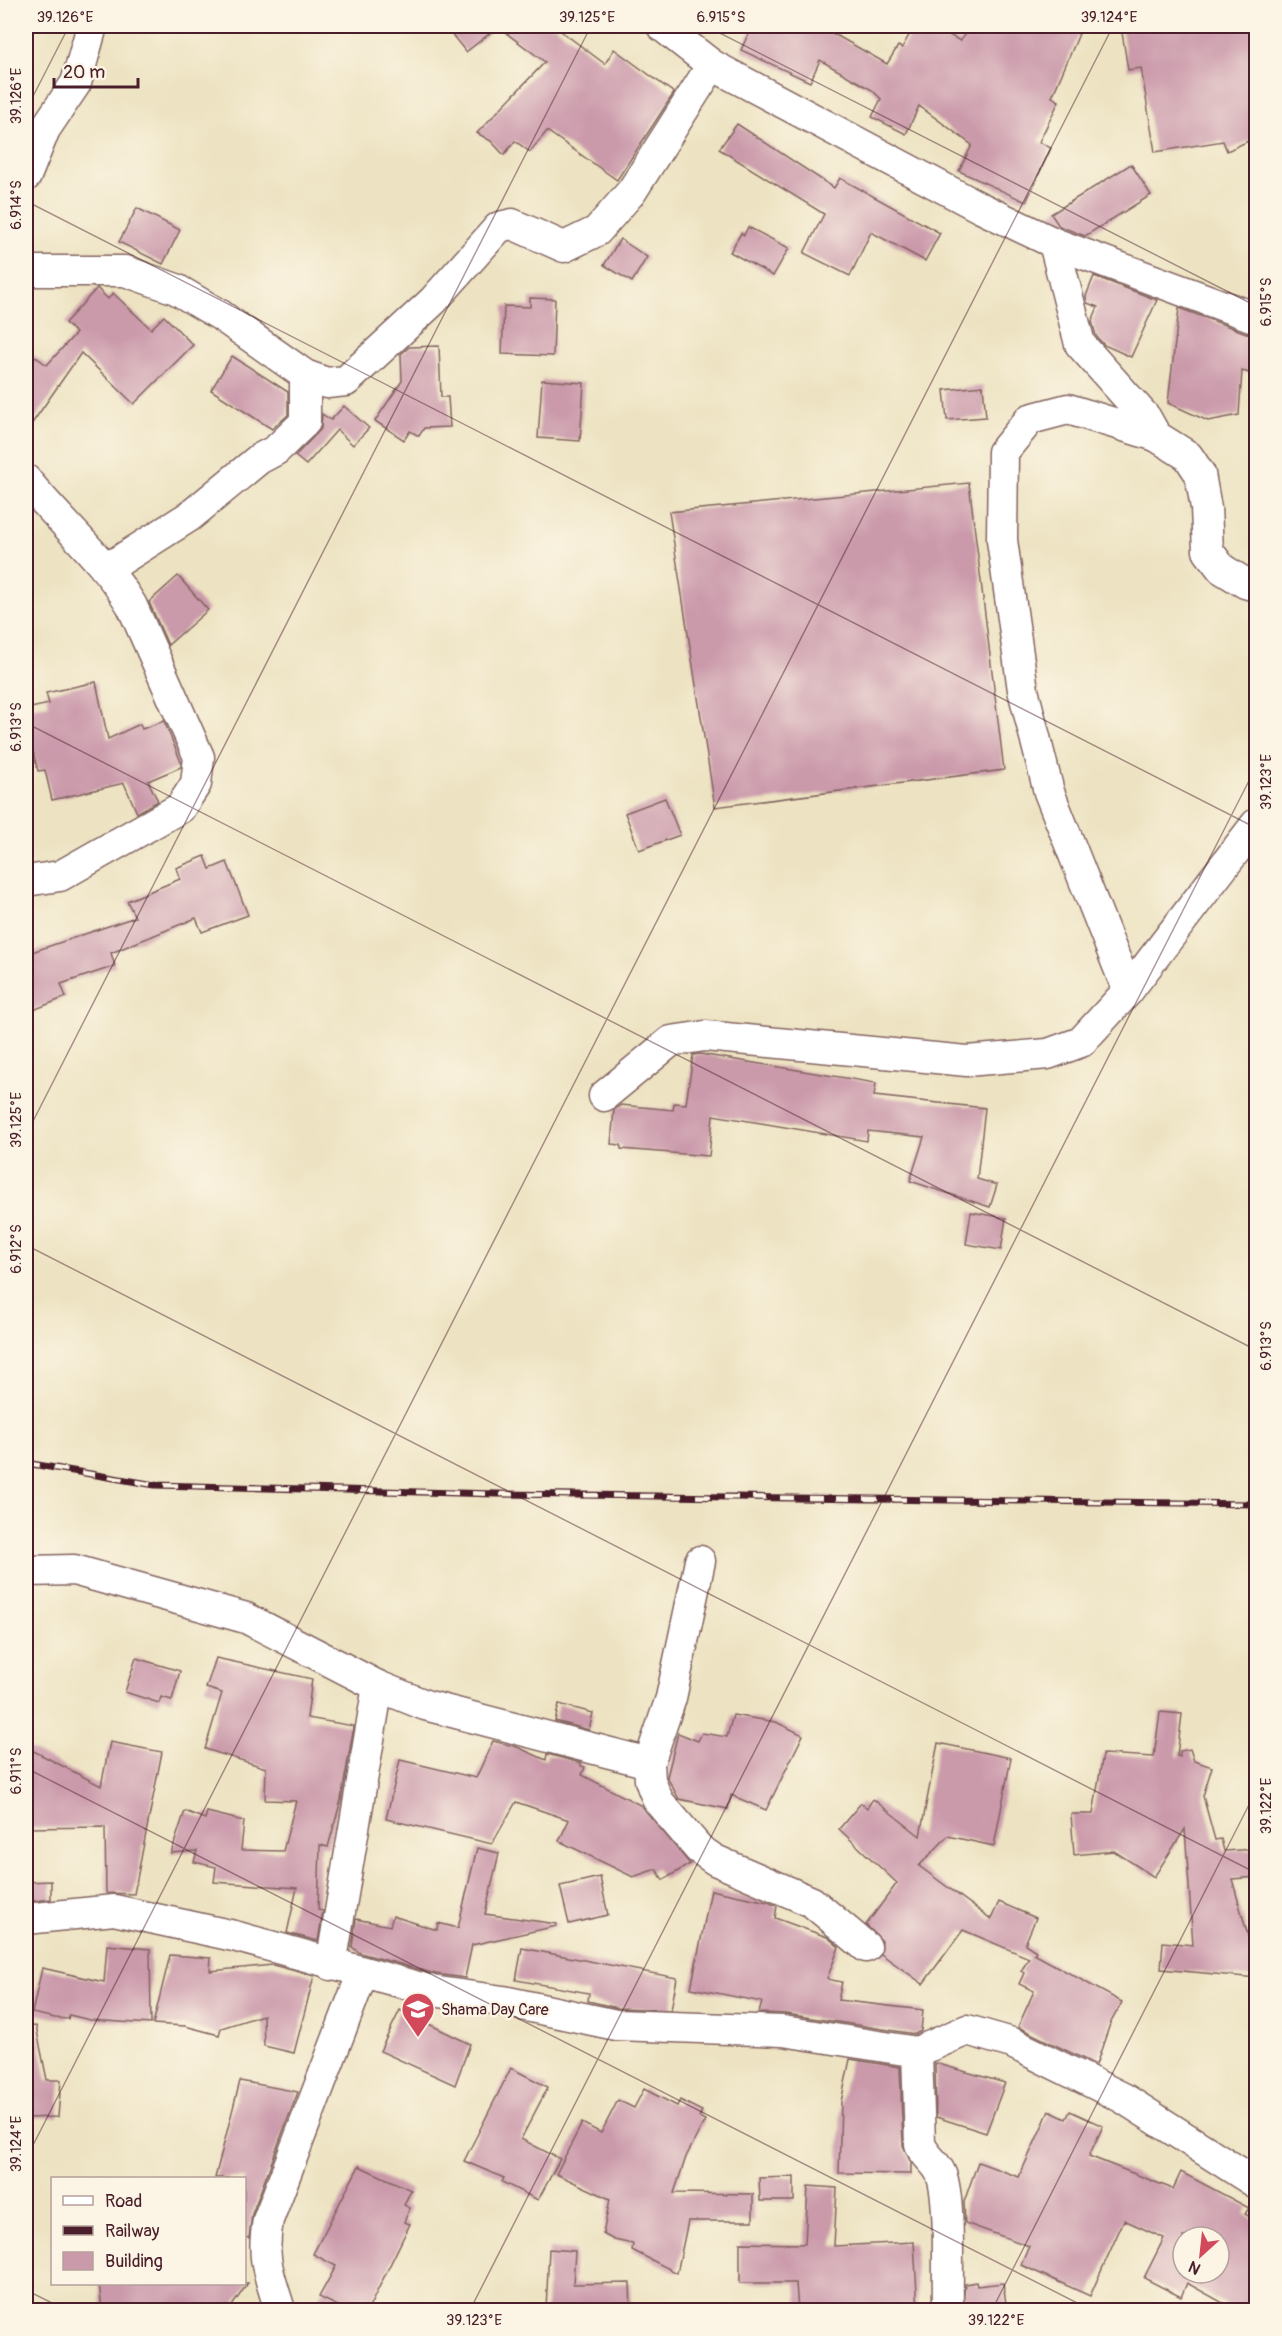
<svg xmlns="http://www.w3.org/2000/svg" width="1282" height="2336" font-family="Pangolin,sans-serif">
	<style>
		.building { fill: #ca99aa; fill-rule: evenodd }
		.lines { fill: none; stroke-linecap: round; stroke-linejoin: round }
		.minor-casing { stroke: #836460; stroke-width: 33 }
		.minor { stroke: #fff; stroke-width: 30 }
		.rail-casing { stroke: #4a1f2b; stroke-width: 7 }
		.rail { stroke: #fcf5e5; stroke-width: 4.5; stroke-dasharray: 14; stroke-linecap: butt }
		.ticks { fill: none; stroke: #4a1f2b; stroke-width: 1.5; stroke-opacity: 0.45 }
		.labels { text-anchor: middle; stroke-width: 4.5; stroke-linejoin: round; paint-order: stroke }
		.poi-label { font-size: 16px; fill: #4a1f2b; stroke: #fcf5e5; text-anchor: start }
		.neatline { fill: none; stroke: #4a1f2b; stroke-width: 2 }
		.ticks-label { font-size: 15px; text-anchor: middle; fill: #4a1f2b }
	</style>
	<rect width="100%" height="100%" fill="#fcf5e5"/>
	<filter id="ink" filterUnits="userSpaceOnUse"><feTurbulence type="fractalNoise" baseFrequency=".0167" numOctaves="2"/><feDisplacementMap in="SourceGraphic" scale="12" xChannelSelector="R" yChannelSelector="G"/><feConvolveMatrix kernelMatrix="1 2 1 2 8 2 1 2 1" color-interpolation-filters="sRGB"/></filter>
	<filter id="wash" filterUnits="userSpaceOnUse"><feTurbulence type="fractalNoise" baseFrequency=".008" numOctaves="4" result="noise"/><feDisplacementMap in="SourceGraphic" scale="24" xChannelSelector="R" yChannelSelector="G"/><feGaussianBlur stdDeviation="1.35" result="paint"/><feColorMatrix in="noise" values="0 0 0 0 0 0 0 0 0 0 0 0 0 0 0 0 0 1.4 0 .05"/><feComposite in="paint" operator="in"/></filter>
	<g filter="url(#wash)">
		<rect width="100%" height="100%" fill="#ede3c2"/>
		<g id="blocks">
			<g class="building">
				<path d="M445,26H554L605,64L614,49L674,93L617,180L547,131L530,152L515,141L504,155L491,141L477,133L545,62L498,27L466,52Z"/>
				<path d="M752,26H820L887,64L898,46L902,48L914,26H933L960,41L970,26H1060L1079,34L1052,97L1059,101L1039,142L1051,148L1026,202L959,171L972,145L919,106L906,134L872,117L881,99L872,90L820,60L810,82L741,50Z"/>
				<path d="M1121,26H1257V137L1227,151L1223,141L1155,152L1141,68L1128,70Z"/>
				<path d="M737,124L834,188L840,178L940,233L925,261L871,232L850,276L804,253L824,214L719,149Z"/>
				<path d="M1131,164L1151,195L1085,236L1059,226L1051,214Z"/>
				<path d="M137,208L180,230L163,264L119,242Z"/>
				<path d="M748,227L789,248L773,276L730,252L741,233L744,235Z"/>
				<path d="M620,239L647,257L632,282L604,265Z"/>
				<path d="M1094,276L1157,300L1131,357L1104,345L1096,336L1092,321L1098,307L1087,303L1086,296Z"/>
				<path d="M97,288L108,299L113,293L151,329L164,316L193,345L134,404L81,353L26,432V350L47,365L76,333L65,323Z"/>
				<path d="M530,298L555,299L553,356L502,354L504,306L530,307Z"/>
				<path d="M1179,308L1257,337V375L1242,371L1239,415L1208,421L1168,403Z"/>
				<path d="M439,346L441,397H448L450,427L424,428L419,436L410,431L404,440L375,421L402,381L401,354L409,347Z"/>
				<path d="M232,356L288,392V415L272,429L211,390Z"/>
				<path d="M542,380L584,383L580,441L538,438Z"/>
				<path d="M983,386L986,417L947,420L944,390Z"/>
				<path d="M344,406L369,428L353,445L337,430L306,465L295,456L321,429L322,414L331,420Z"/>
				<path d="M969,483L1004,770L715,807L669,512Z"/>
				<path d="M178,576L208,610L168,645L149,602Z"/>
				<path d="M96,682L108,739L140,724L142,729L164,721L181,762V767L148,781L158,801L137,813L124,783L52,800L45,770L38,771L26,723V709L49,704L46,693Z"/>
				<path d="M665,798L680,835L639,850L625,813Z"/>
				<path d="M205,856L210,869L227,862L248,915L202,932L196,918L111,953L115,966L61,984L66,997L26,1013V954L135,917L127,901L180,879L176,868Z"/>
				<path d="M700,1054L876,1083L874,1096L985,1108L977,1179L997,1185L990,1207L910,1181L924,1137L868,1131L867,1141L713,1115L709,1156L621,1149V1145L611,1144L614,1110L621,1105L673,1110L674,1103L686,1104L693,1055Z"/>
				<path d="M971,1212L1006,1218L1001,1250L966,1244Z"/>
				<path d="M136,1658L180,1671L172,1700L161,1697L159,1703L125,1692Z"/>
				<path d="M216,1658L312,1679L307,1718L354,1726L341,1800L328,1847L320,1845L318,1910L323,1911L318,1941L287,1933L297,1888L214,1882L216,1867L194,1862L197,1851L171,1853L185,1811L205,1819L207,1812L244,1821L241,1850L283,1851L296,1801L265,1800L266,1768L205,1749L222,1693L206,1688Z"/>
				<path d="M559,1704L593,1713L589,1730L555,1721Z"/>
				<path d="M1160,1712L1182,1714L1177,1756L1180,1757V1751L1190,1749L1194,1761L1212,1767L1203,1796L1215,1840L1221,1839L1224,1851L1257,1849V1877L1232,1879L1248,1936L1257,1937V1978L1161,1969L1163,1942L1193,1945L1185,1829L1154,1877L1114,1851L1074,1855L1071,1814H1093L1103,1754L1154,1757Z"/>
				<path d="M733,1715L776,1722L803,1735L766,1810L731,1795L728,1809L679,1799L667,1777L678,1733L698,1741L702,1733L727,1737Z"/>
				<path d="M493,1741L517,1747L546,1760L547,1754L581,1763V1766L585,1767L582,1775L642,1806L690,1864L663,1880L656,1869L633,1877L559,1841L569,1820L516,1802L492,1844L386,1819L400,1760L476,1778Z"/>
				<path d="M110,1742L162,1752L134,1894L106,1893L105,1827L26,1828V1747L101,1786Z"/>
				<path d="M938,1743L1011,1758L994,1846L948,1836L919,1866L991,1919L999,1902L1036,1918L1025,1944L1036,1951L1034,1954L1122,2002L1110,2024L1096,2065L1018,2027L1034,1991L1019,1984L1024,1973L1021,1971L1029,1958L963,1930L923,1984L881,1954L882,1941L866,1925L897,1883L839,1829L861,1803L867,1808L873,1799L920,1836Z"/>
				<path d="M477,1848L499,1853L485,1914L557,1924V1926L472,1945L465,1978L436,1974L360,1953L352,1947L356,1919L390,1926L393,1916L437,1930L438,1923L458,1928Z"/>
				<path d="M600,1877L608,1915L569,1924L560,1886Z"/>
				<path d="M51,1881V1899L26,1902V1882Z"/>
				<path d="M711,1890L768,1902L777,1906L775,1918L827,1937L839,1947L827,1979L842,1982L838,2000L923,2010L921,2031L915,2034L786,2014L759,2013L762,2002L691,1988Z"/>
				<path d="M107,1945L150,1949L151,2024L90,2020L69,2015L68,2019L55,2018L32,2013L42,1968L104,1982Z"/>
				<path d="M522,1948L677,1978L671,2010L618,2008L588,2001L589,1993L516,1980Z"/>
				<path d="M170,1955L211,1958L210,1971L273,1965L314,1976L294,2053L264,2046L263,2015L221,2028L219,2035L185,2026L153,2024Z"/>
				<path d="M400,2010L470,2044L455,2085L380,2051Z"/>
				<path d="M36,2026L47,2080H61L58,2117L26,2118V2027Z"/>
				<path d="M850,2059L900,2067L903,2145L911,2163V2174L839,2173L841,2102Z"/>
				<path d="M935,2063L1005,2083L986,2133L936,2117Z"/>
				<path d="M511,2068L548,2087L521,2139L560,2159L538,2200L502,2182L504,2178L464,2161Z"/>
				<path d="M240,2081L298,2092L252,2214L249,2238L244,2237V2178H215Z"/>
				<path d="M644,2089L677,2106L680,2100L702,2111L699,2117L705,2120L686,2157L674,2193L753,2194V2221H688L677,2273L632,2250L633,2244L614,2240L603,2234L610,2199L556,2174L582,2123L601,2133L618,2100L634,2108Z"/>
				<path d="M1049,2111L1066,2119L1070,2111L1103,2126L1089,2156L1173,2189L1181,2172L1249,2208L1245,2214L1257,2221V2310H1223L1225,2304L1187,2283L1181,2297L1144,2278L1164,2238L1124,2220L1090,2296L1021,2265L1029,2246L965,2223L964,2202L978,2162L1019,2177ZM1183,2237H1219V2273H1183Z"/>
				<path d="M359,2166L411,2190L404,2205L410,2208L404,2222L410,2224L368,2310H346L319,2297L336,2266L313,2254Z"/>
				<path d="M794,2177V2201H760L759,2178Z"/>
				<path d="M808,2186L837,2188L834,2246L914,2242L918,2310H798L796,2283H740V2243L805,2244Z"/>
				<path d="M549,2249L575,2251L573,2284L630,2283L631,2310H546Z"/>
				<path d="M976,2282L977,2286L1003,2283L1007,2310H962L965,2284Z"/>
				<path d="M99,2283H248L232,2306L153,2310H102Z"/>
			</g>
		</g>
	</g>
	<g filter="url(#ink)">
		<use href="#blocks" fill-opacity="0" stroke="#836460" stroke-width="1.5"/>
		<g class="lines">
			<defs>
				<g id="minor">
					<path d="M662,26L712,65L979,207L1054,243L1256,318"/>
					<path d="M26,176L45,129L76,83L92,26"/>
					<path d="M1054,243L1080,344L1146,418L1156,436L1188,456L1200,474L1206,508L1208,551L1222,569L1245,583L1256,586"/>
					<path d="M26,271H125L176,289L220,315L305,375L327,383L346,381L433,301L499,227L512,224L564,247L597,231L632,191L712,65"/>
					<path d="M26,480C61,523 104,559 132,606L199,757L196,784L180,808L60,876L26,881"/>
					<path d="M108,568L190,516L259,459L276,450L305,422V375"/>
					<path d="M1128,991L1049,792L1023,690L1002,540L1003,452L1030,419L1068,409L1156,436"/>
					<path d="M604,1096L671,1041L705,1036L967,1061L1048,1054L1081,1042L1128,991L1256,824"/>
					<path d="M700,1561L671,1698L649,1763L650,1780L654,1791L659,1802L699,1849L715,1860L812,1902L866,1947"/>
					<path d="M26,1571L74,1570L246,1618L378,1686L425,1705L649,1763"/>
					<path d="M26,1919L114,1910L234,1936L432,1991L503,2001L616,2025L783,2031L917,2052L967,2030L1012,2043L1123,2098L1256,2183"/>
					<path d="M331,1965L378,1686"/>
					<path d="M917,2052L920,2144C926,2158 936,2162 941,2174C951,2200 947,2271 948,2301"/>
					<path d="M280,2310C269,2274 261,2259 268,2220L363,1972"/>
				</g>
			</defs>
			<use href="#minor" class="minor-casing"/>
			<use href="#minor" class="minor"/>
			<defs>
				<path id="rail" d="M26,1463L155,1485L497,1494L1256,1504"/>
			</defs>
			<use href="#rail" class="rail-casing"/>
			<use href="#rail" class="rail"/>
		</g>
	</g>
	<path class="ticks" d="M706,26L1256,306M26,110L69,26M26,201L1256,828M26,723L1256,1350M26,1135L591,26M26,1245L1256,1873M26,1768L1091,2310M26,2159L1113,26M26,2290L66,2310M470,2310L1256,767M992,2310L1256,1791"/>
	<defs>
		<symbol id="school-pin" viewBox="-11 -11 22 30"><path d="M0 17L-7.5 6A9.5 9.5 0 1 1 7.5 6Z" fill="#d1495b" stroke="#fcf5e5"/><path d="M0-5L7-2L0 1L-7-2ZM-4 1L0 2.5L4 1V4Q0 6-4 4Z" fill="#fff"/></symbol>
	</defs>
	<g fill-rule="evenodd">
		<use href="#school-pin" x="399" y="1990" width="38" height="52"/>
	</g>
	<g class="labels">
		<g class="poi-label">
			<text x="441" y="2015">Shama Day Care</text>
		</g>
	</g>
	<rect width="1282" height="2336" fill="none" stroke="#fcf5e5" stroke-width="66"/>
	<rect x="51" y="2177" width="195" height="108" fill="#fcf5e5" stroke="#b59f9b" stroke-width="1.5"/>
	<rect x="63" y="2196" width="30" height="9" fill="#ffffff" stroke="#b59f9b" stroke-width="1.5"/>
	<text x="105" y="2207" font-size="18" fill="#4a1f2b">Road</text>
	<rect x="63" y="2226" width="30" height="9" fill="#4a1f2b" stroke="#b59f9b" stroke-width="1.5"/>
	<text x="105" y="2237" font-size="18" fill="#4a1f2b">Railway</text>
	<rect x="63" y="2252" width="30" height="18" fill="#ca99aa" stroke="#b59f9b" stroke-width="1.5"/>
	<text x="105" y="2267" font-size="18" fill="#4a1f2b">Building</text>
	<g transform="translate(1201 2255) rotate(207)"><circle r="28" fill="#fcf5e5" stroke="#b59f9b" stroke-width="1.5"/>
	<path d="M0-4.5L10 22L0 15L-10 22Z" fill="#d1495b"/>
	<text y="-9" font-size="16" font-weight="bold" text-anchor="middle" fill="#4a1f2b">N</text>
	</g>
	<path d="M54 78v9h84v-9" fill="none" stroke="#4a1f2b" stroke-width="3"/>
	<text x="63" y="78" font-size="18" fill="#4a1f2b" stroke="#fcf5e5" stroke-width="4.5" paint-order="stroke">20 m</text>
	<rect x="33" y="33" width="1216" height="2270" class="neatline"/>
	<g class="ticks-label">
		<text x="65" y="22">39.126°E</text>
		<text x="587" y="22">39.125°E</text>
		<text x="721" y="22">6.915°S</text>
		<text x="1109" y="22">39.124°E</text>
		<text transform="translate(16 96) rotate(-90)" y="5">39.126°E</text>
		<text transform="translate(16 205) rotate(-90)" y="5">6.914°S</text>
		<text transform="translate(1266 302) rotate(-90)" y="5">6.915°S</text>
		<text transform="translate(16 727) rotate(-90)" y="5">6.913°S</text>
		<text transform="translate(1266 782) rotate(-90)" y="5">39.123°E</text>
		<text transform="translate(16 1120) rotate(-90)" y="5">39.125°E</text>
		<text transform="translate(16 1249) rotate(-90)" y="5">6.912°S</text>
		<text transform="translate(1266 1346) rotate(-90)" y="5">6.913°S</text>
		<text transform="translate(16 1771) rotate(-90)" y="5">6.911°S</text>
		<text transform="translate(1266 1806) rotate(-90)" y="5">39.122°E</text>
		<text transform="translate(16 2144) rotate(-90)" y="5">39.124°E</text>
		<text x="474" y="2325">39.123°E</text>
		<text x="996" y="2325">39.122°E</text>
	</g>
</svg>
